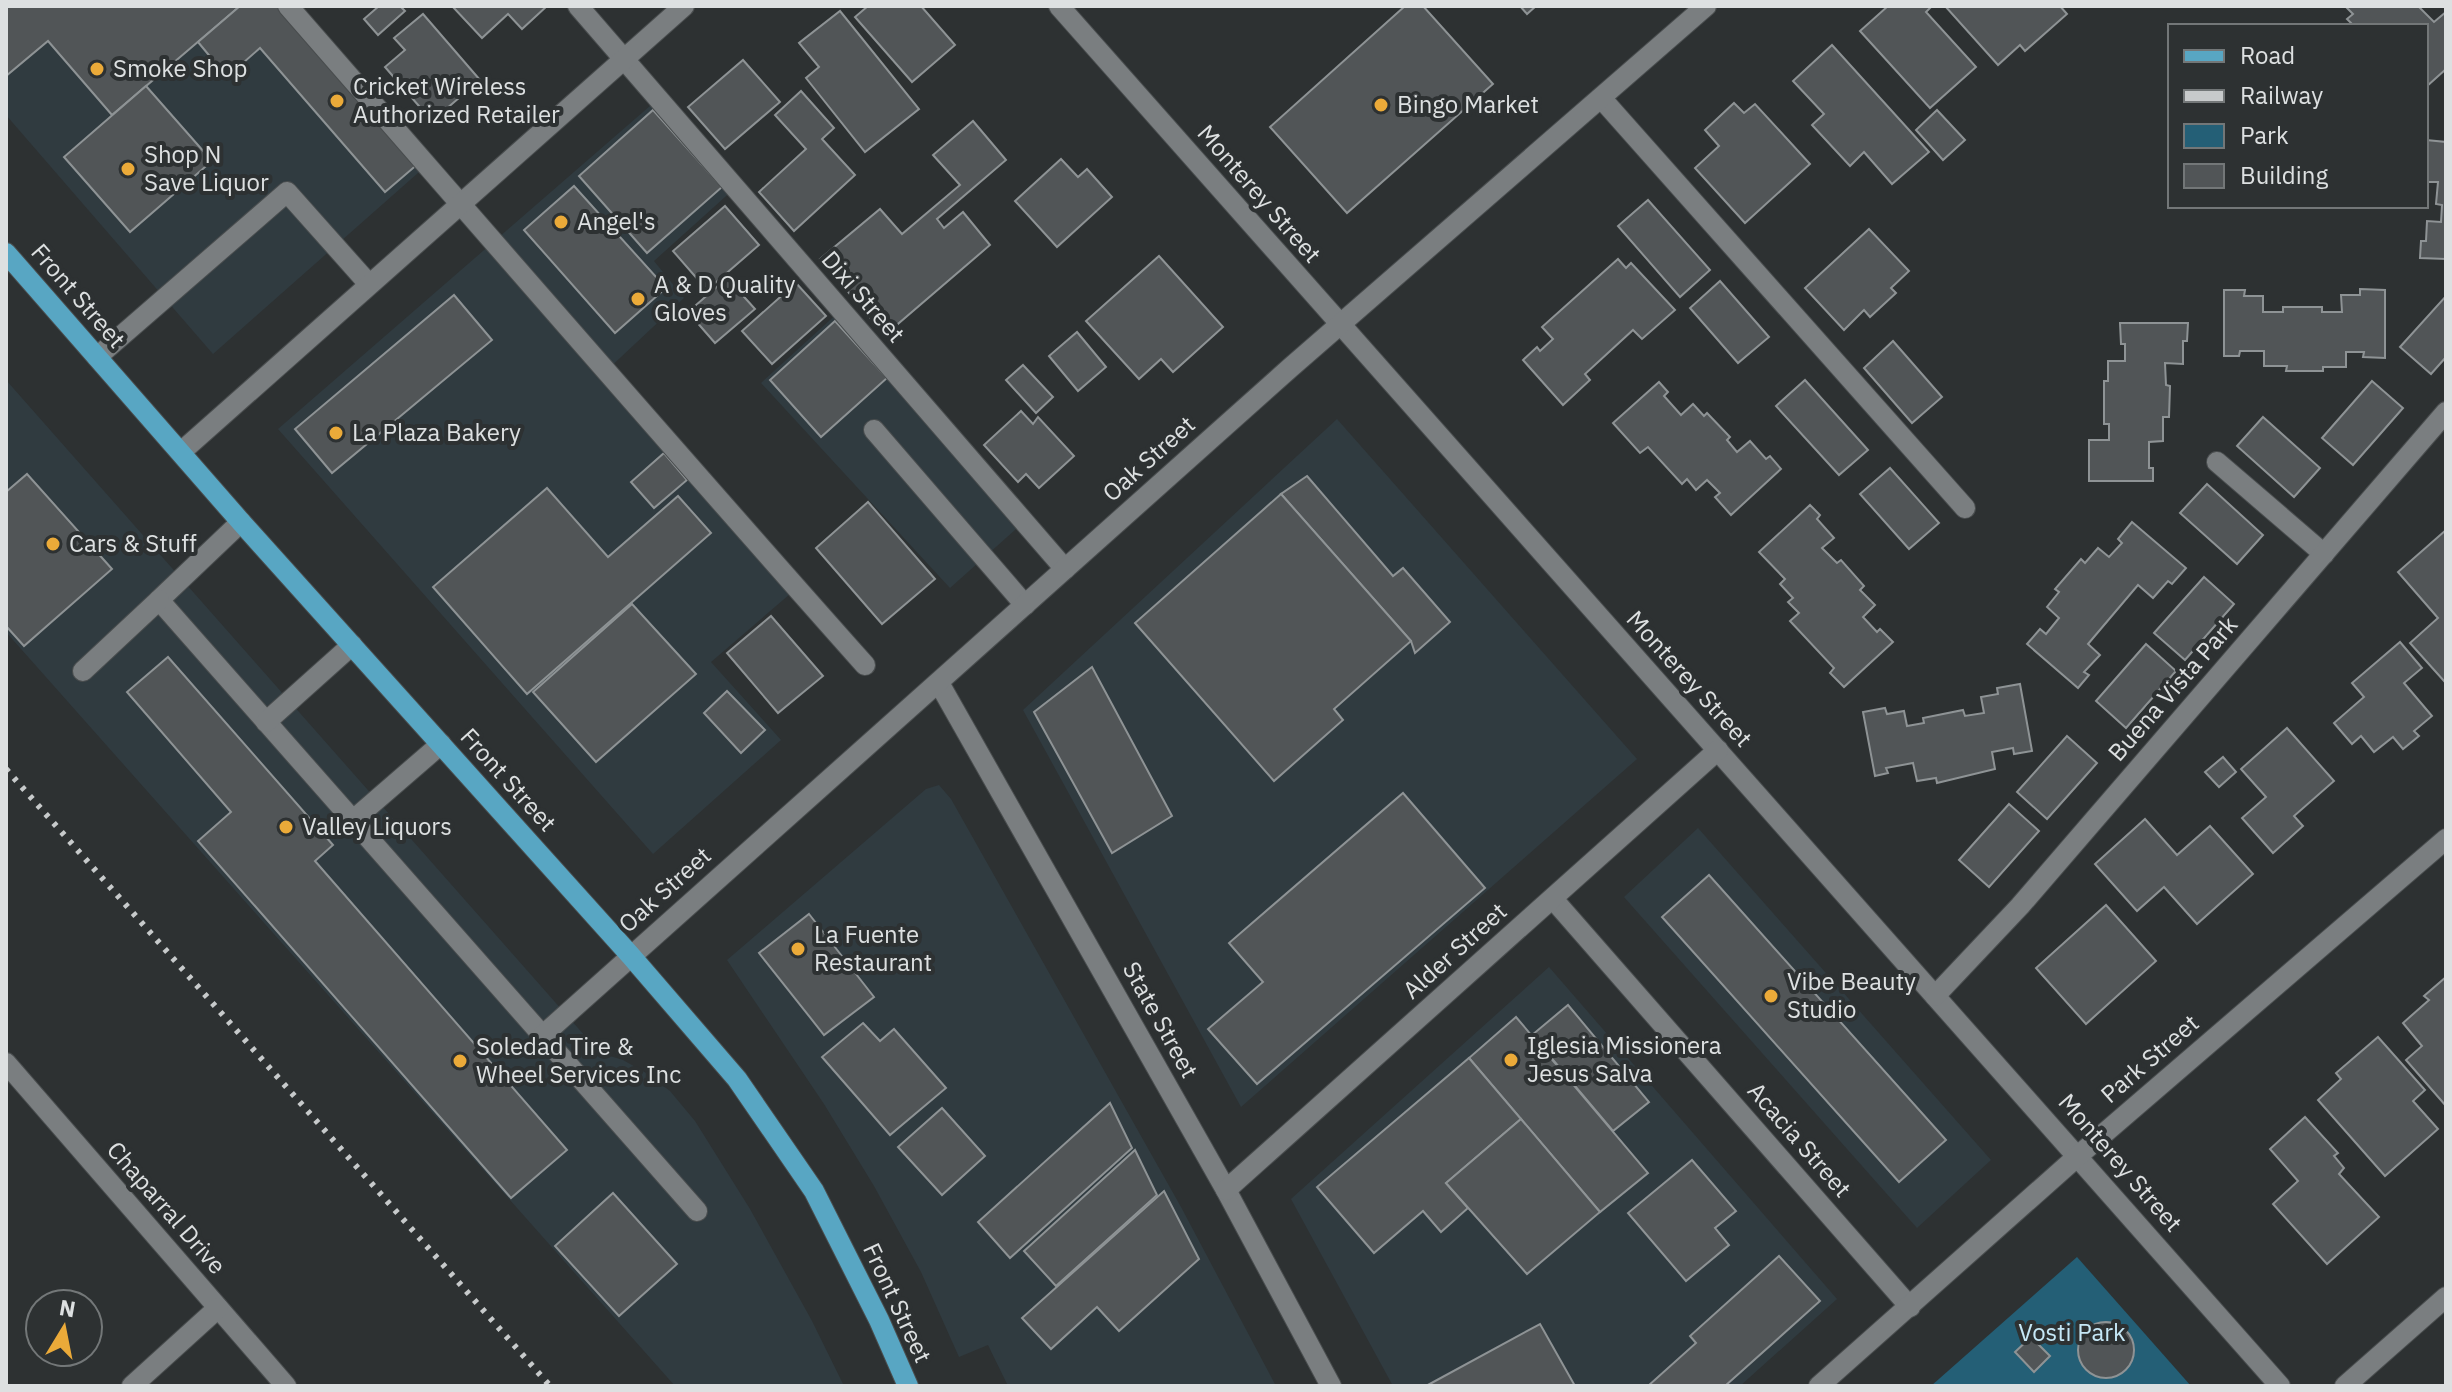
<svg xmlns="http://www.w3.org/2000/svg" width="2452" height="1392" font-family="'IBM Plex Sans',sans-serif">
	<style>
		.built { fill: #303b40 }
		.green { fill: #245f76 }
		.building { fill: #515557; stroke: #8e9395; stroke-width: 2 }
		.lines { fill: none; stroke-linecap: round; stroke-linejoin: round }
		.minor-casing { stroke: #494d4e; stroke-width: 22 }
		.major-casing { stroke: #494d4e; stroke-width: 22 }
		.minor { stroke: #7a7e80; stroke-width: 20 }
		.major { stroke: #58a6c3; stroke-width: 20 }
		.rail { stroke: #c7cacb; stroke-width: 6; stroke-dasharray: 4 8; stroke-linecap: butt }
		.poi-dot { fill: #ebaa39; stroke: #2d3132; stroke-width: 3 }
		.labels { text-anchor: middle; stroke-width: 8; stroke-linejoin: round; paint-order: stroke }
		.poi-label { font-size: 24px; fill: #dde0e1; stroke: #2d3132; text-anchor: start }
		.street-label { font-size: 24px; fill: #dde0e1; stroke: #2d3132 }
		.park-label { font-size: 24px; fill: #c6e8f7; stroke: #2d3132 }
	</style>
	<rect width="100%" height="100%" fill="#2d3132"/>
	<g class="built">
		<path d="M6,6H288L427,165L213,354L6,115Z"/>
		<path d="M658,99L735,188L654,261L684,298L605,372L797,588L711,662L781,740L653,854L278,429Z"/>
		<path d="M841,310L1024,522L950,588L761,383Z"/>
		<path d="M6,380L600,1053L623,1060L646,1073L670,1091L695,1121L750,1209L812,1321L844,1386H675L6,632Z"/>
		<path d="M1337,419L1637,759L1241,1107L1023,710Z"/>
		<path d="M939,785L951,799L1181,1207L1276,1386H1008L988,1345L959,1357L921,1272L874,1186L824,1104L727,960L926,789Z"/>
		<path d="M1698,828L1991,1160L1917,1228L1624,897Z"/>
		<path d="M1549,967L1837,1299L1740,1386H1393L1291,1199Z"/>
	</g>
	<path class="green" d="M2077,1257L2191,1386H1931Z"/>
	<g class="building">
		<path d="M6,6H240L112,115L48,41L6,76Z"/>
		<path d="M240,6H283L419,163L385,192L260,48L227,77L198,42Z"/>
		<path d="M379,6H400L405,11L378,35L364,19Z"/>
		<path d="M452,6H547L522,29L508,14L482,38Z"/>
		<path d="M868,6H921L955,45L912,82L855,17Z"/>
		<path d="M1405,6H1423L1493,84L1347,213L1270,127Z"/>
		<path d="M1520,6H1536L1527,14Z"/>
		<path d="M1888,6H1932L1926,12L1976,67L1930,108L1860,31Z"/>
		<path d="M1945,6H2060L2067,14L2025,51L2020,45L1998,65Z"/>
		<path d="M2345,6H2422L2420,8L2434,22L2446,12V69L2426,87V26H2354L2347,19L2353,14Z"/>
		<path d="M840,11L919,109L865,152L806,78L819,67L799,43Z"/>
		<path d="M423,14L480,80L432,121L385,67L405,50L394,38Z"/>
		<path d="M1832,45L1929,152L1892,184L1864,152L1850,166L1812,125L1824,114L1793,81Z"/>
		<path d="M743,60L780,102L725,149L688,107Z"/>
		<path d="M146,86L212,161L130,232L64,157Z"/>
		<path d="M801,91L834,128L822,139L855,175L794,231L759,192L806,149L775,115Z"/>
		<path d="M1734,103L1744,113L1755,104L1810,164L1745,223L1695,168L1719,146L1705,130Z"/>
		<path d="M653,110L722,187L647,253L579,176Z"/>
		<path d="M1937,110L1965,140L1943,160L1916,130Z"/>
		<path d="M973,121L1006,160L937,219L944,228L963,212L990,245L885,335L820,259L880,209L902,234L960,185L933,155Z"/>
		<path d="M2426,140L2446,142V259L2420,258L2421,241H2426L2427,221L2441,222L2442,205L2436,204L2438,182H2426Z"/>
		<path d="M1061,159L1078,177L1087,169L1112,197L1057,247L1015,201Z"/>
		<path d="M574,186L666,288L615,333L524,230Z"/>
		<path d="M1648,200L1710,270L1680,297L1618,226Z"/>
		<path d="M725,206L759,245L707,290L673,251Z"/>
		<path d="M1869,229L1909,271L1891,288L1896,293L1870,317L1864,310L1844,330L1805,288Z"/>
		<path d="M1159,256L1223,327L1173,372L1161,359L1139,379L1086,321Z"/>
		<path d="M1618,259L1626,268L1631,263L1675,310L1642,339L1633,330L1585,374L1590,380L1563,405L1523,360L1537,347L1540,351L1553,339L1542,327Z"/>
		<path d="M727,278L755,309L715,343L688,312Z"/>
		<path d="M1720,281L1769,337L1738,363L1690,308Z"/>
		<path d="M796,283L826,316L772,364L742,331Z"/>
		<path d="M2360,289L2385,290V358L2363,357L2364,352H2346V367H2323V371H2286L2287,366H2264V351H2240L2239,356H2224V290H2245L2244,296H2263V312H2283V307H2322V312H2342L2341,295H2360Z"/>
		<path d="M454,295L492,340L332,473L295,429Z"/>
		<path d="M2446,296V357L2431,374L2400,347Z"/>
		<path d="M835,321L887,378L821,437L770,380Z"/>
		<path d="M2120,323H2188L2187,341H2183V364L2165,363L2166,385L2170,386L2169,417H2163V441L2149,442V468H2153V481H2089V440H2109V424H2104V381H2108V361H2125V344H2121Z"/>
		<path d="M1077,332L1106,367L1078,391L1049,356Z"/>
		<path d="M1893,341L1942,397L1912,423L1864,368Z"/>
		<path d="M1023,365L1053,397L1036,413L1006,380Z"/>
		<path d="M1805,380L1868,450L1839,475L1776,406Z"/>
		<path d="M2372,381L2403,408L2353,465L2322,438Z"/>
		<path d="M1659,382L1668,392L1664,396L1681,415L1693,404L1704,416L1707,413L1730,437L1727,440L1737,452L1750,441L1766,459L1770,456L1781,469L1731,515L1715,497L1720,493L1707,480L1696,490L1687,479L1682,484L1648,447L1640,453L1613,423Z"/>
		<path d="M1021,411L1033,424L1038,417L1074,456L1039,488L1026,474L1018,482L984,445Z"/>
		<path d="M2263,417L2320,468L2294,497L2237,446Z"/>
		<path d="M664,453L687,480L654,508L631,482Z"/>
		<path d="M1890,468L1939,523L1909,549L1860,494Z"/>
		<path d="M27,474L112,569L24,646L6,626V492Z"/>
		<path d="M1307,476L1393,576L1403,568L1450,622L1415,653L1411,641L1281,494Z"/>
		<path d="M2207,484L2263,535L2237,564L2180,513Z"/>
		<path d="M547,488L608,557L678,496L711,533L527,694L433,587Z"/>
		<path d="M1281,494L1411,641L1334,709L1343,720L1274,781L1135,623Z"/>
		<path d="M868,502L935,579L882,624L816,548Z"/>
		<path d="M1810,505L1820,515L1817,519L1834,538L1822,548L1837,563L1841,560L1864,586L1860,590L1875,605L1863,617L1877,632L1880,629L1893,642L1844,687L1830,673L1834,668L1790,621L1799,613L1788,602L1793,598L1780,584L1785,579L1759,552Z"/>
		<path d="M2132,522L2186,568L2172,584L2168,581L2153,598L2138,585L2088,644L2100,655L2084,672L2089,675L2078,688L2027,644L2040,629L2046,634L2059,618L2047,607L2059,592L2055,589L2081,559L2085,563L2098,548L2109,557L2122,543L2118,539Z"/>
		<path d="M2446,530V679L2444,681L2410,643L2438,618L2398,572Z"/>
		<path d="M2204,577L2234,604L2185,660L2154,633Z"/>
		<path d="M632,604L696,674L596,762L533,692Z"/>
		<path d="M771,616L823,676L778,713L727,653Z"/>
		<path d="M2400,642L2422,668L2404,683L2432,716L2414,731L2419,736L2403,749L2393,737L2374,752L2361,736L2352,744L2334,723L2364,697L2352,683Z"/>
		<path d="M2146,644L2176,671L2126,728L2096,701Z"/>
		<path d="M168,657L333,845L315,861L567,1150L511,1198L198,841L231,812L127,692Z"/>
		<path d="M1092,667L1172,816L1112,853L1034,712Z"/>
		<path d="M2020,684L2032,751L2014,754L2013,748L1992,752L1995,769L1937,783L1936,778L1917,781L1913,763L1886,768L1888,773L1875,776L1863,712L1885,708L1887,714L1904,711L1907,726L1924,723L1923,718L1963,710L1965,716L1984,713L1981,697L1998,694L1997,688Z"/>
		<path d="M727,691L765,730L741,753L704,713Z"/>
		<path d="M2287,728L2334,781L2294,816L2303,826L2273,853L2242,818L2266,797L2241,769Z"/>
		<path d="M2067,736L2097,763L2047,819L2017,792Z"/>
		<path d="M2223,757L2236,772L2219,787L2205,772Z"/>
		<path d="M1403,793L1485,888L1257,1084L1208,1029L1263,982L1229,943Z"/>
		<path d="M2009,804L2039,831L1989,887L1959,860Z"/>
		<path d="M2145,819L2177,855L2210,826L2253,874L2197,924L2164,887L2137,911L2095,864Z"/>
		<path d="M1709,875L1946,1140L1899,1182L1662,917Z"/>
		<path d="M2106,905L2156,961L2086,1024L2036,968Z"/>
		<path d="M809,914L874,997L824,1035L759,953Z"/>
		<path d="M2446,977V1106L2406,1060L2422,1046L2403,1023L2429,1000L2424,996Z"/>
		<path d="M1568,1005L1649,1102L1613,1131L1532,1035Z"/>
		<path d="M1516,1017L1648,1173L1600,1212L1469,1058Z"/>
		<path d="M863,1023L880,1041L894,1029L946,1088L890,1135L822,1057Z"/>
		<path d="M2378,1037L2425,1090L2413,1101L2438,1129L2385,1176L2318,1100L2341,1079L2336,1073Z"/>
		<path d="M1469,1058L1521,1119L1446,1183L1468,1208L1441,1232L1423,1211L1374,1253L1317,1187Z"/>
		<path d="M1110,1103L1132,1148L1010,1258L978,1222Z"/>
		<path d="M942,1108L985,1156L942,1195L898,1147Z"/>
		<path d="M2305,1117L2338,1153L2334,1156L2344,1168L2339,1174L2379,1217L2327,1264L2273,1204L2298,1181L2270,1149Z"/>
		<path d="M1521,1119L1600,1212L1527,1274L1446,1183Z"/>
		<path d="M1135,1150L1157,1195L1056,1286L1024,1251Z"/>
		<path d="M1692,1160L1736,1211L1715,1228L1729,1245L1686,1281L1628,1213Z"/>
		<path d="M1164,1191L1199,1259L1119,1331L1097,1307L1051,1349L1022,1318Z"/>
		<path d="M613,1193L677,1264L619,1316L555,1246Z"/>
		<path d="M1779,1256L1820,1301L1725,1386H1648L1696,1343L1690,1336Z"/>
		<circle cx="2106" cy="1350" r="28"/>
		<path d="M1540,1324L1575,1386H1426Z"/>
		<path d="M2031,1337L2050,1356L2034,1372L2015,1352Z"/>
	</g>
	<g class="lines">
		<defs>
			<g id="minor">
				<path d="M288,6C480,226 671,447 865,665"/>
				<path d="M578,6L1065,569"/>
				<path d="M1059,6L2280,1386"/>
				<path d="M1602,99L1965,508"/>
				<path d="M97,357L287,192L368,283"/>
				<path d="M874,430L1025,605"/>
				<path d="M181,452L684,6"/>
				<path d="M2217,462L2324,554"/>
				<path d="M241,522L159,600L697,1211"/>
				<path d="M83,671L159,600"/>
				<path d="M939,683L1226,1190L1331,1386"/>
				<path d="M266,722L352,645"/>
				<path d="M352,821L441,744"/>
				<path d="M1553,899L1910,1307"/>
				<path d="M1935,996L2020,906L2446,412"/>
				<path d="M542,1036L1290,368L1706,6"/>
				<path d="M6,1063L286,1386"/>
				<path d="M1226,1190L1718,750"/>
				<path d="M132,1386L218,1308"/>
				<path d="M1819,1386L2079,1155L2446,839"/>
				<path d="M2345,1386L2446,1297"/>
			</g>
			<path id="major" d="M6,253L241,522L631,956L737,1079L814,1191L879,1320L908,1386"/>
		</defs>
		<use href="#minor" class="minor-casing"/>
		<use href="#major" class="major-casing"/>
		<use href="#minor" class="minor"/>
		<use href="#major" class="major"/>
		<path class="rail" d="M6,769L550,1386"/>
	</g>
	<g class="poi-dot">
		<circle cx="97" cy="69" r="8"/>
		<circle cx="337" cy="101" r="8"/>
		<circle cx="1381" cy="105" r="8"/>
		<circle cx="128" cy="169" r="8"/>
		<circle cx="561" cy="222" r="8"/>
		<circle cx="638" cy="299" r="8"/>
		<circle cx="336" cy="433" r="8"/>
		<circle cx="53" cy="544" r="8"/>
		<circle cx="286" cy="827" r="8"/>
		<circle cx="798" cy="949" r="8"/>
		<circle cx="1771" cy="996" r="8"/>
		<circle cx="1511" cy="1060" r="8"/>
		<circle cx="460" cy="1061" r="8"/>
	</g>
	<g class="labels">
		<g class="poi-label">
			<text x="113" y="77">Smoke Shop</text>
			<text x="353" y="95">Cricket Wireless<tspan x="353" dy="28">Authorized Retailer</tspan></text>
			<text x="1397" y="113">Bingo Market</text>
			<text x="144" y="163">Shop N<tspan x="144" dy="28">Save Liquor</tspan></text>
			<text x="577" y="230">Angel's</text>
			<text x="654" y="293">A &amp; D Quality<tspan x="654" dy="28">Gloves</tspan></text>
			<text x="352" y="441">La Plaza Bakery</text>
			<text x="69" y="552">Cars &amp; Stuff</text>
			<text x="302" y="835">Valley Liquors</text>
			<text x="814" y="943">La Fuente<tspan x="814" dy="28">Restaurant</tspan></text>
			<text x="1787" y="990">Vibe Beauty<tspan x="1787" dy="28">Studio</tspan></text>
			<text x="1527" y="1054">Iglesia Missionera<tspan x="1527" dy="28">Jesus Salva</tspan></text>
			<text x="476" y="1055">Soledad Tire &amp;<tspan x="476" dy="28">Wheel Services Inc</tspan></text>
		</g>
		<g class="street-label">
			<text transform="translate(1259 194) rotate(49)" y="8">Monterey Street</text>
			<text transform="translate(78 296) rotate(49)" y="8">Front Street</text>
			<text transform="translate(863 297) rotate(49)" y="8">Dixi Street</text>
			<text transform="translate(1149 459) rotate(-42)" y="8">Oak Street</text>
			<text transform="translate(1689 679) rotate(48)" y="8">Monterey Street</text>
			<text transform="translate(2173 689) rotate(-49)" y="8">Buena Vista Park</text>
			<text transform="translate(508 780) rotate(48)" y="8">Front Street</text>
			<text transform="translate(665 890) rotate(-42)" y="8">Oak Street</text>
			<text transform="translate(1455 951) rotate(-42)" y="8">Alder Street</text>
			<text transform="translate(1160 1020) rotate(61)" y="8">State Street</text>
			<text transform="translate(2150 1059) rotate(-41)" y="8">Park Street</text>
			<text transform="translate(1799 1140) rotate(49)" y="8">Acacia Street</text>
			<text transform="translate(2120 1163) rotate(49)" y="8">Monterey Street</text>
			<text transform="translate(166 1208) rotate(49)" y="8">Chaparral Drive</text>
			<text transform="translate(897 1303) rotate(65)" y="8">Front Street</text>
		</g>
		<g class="park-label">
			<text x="2072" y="1341">Vosti Park</text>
		</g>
	</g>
	<rect width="2452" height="1392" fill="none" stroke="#dde0e1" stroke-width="16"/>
	<rect x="2168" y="24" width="260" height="184" fill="#2d3132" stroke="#737778" stroke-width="2"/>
	<rect x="2184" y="50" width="40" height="12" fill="#58a6c3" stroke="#737778" stroke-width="2"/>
	<text x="2240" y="64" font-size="24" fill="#dde0e1">Road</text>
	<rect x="2184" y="90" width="40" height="12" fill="#c7cacb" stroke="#737778" stroke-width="2"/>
	<text x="2240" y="104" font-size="24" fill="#dde0e1">Railway</text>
	<rect x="2184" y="124" width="40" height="24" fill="#245f76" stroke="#737778" stroke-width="2"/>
	<text x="2240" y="144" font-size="24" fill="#dde0e1">Park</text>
	<rect x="2184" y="164" width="40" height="24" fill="#515557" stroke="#737778" stroke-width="2"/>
	<text x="2240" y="184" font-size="24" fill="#dde0e1">Building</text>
	<g transform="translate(64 1328) rotate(10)"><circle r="38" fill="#2d3132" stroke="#737778" stroke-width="2"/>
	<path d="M0-6L14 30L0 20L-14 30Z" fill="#ebaa39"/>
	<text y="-12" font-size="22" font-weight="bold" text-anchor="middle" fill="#dde0e1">N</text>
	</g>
</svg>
